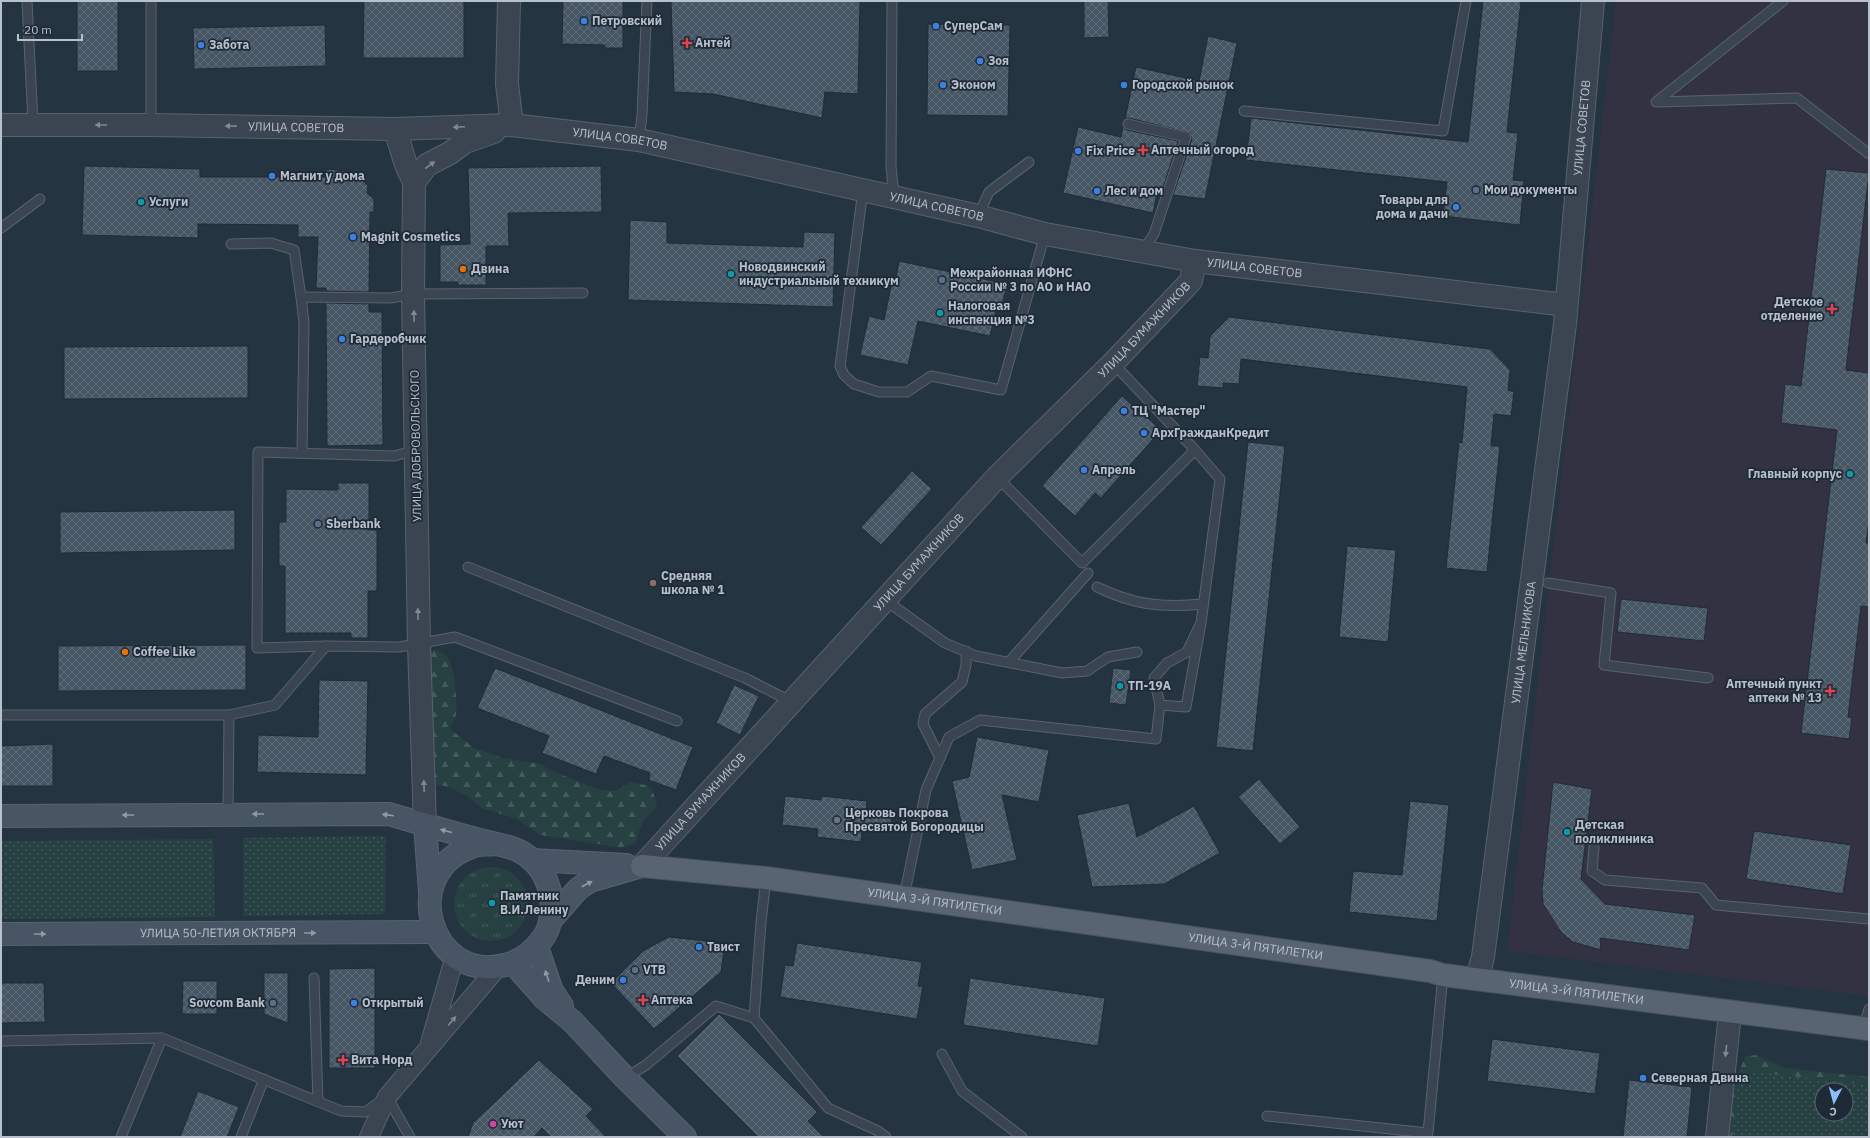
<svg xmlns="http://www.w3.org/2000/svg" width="1870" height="1138" font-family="'IBM Plex Sans',sans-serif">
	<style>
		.medical { fill: #333242 }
		.grass { fill: url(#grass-tufts) }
		.forest { fill: url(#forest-firs) }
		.park { fill: url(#park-dots); fill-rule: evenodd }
		.building { fill: url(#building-cross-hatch); stroke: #202c38 }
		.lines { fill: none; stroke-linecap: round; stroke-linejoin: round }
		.service-casing { stroke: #58636e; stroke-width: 11 }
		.minor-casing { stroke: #58636e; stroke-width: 20 }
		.tertiary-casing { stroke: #58636e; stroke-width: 24 }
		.secondary-casing { stroke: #58636e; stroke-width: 24 }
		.primary-casing { stroke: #47515d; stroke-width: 24 }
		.service { stroke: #3a4551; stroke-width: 9 }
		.minor { stroke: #3a4551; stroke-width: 18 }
		.tertiary { stroke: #3a4551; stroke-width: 22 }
		.secondary { stroke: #485564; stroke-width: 22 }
		.primary { stroke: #586471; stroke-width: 22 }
		.oneway { fill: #7f8994 }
		.oneway2 { fill: #909ba7 }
		.shop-dot { fill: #3f7fe0; stroke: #1e2a36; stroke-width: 1.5 }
		.health-dot { fill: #e0444e; stroke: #1e2a36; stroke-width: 1.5 }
		.service-dot { fill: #5c6f8a; stroke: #1e2a36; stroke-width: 1.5 }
		.culture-dot { fill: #0f9aa8; stroke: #1e2a36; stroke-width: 1.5 }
		.food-dot { fill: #e8710a; stroke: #1e2a36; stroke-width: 1.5 }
		.education-dot { fill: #8d6e63; stroke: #1e2a36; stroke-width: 1.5 }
		.worship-dot { fill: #6b7280; stroke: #1e2a36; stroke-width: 1.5 }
		.hotel-dot { fill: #d1479c; stroke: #1e2a36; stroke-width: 1.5 }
		.labels { text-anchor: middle; stroke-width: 3.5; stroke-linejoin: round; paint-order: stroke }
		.poi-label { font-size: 12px; font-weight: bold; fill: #b7c0cb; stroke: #1e2a36; text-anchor: start }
		.street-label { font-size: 12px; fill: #b7c0cb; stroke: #1e2a36 }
	</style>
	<defs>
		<pattern id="grass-tufts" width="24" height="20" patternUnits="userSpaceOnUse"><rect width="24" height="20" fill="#274142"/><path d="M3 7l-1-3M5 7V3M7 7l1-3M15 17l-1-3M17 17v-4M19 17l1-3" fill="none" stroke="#445b5c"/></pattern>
		<pattern id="forest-firs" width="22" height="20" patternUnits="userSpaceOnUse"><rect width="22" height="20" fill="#274142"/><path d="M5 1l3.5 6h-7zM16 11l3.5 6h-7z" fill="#445b5c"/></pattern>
		<pattern id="park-dots" width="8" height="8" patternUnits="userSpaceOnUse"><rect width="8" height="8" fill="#274142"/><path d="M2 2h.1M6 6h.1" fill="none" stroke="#445b5c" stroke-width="1.8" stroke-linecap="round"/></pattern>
		<pattern id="building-cross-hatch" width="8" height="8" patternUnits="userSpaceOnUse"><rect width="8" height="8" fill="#465665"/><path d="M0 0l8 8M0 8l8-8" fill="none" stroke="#5e6c7a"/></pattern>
	</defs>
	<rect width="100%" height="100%" fill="#253441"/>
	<path class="medical" d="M1616,1H1869V996L1507,951Z"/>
	<circle class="grass" cx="491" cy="904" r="37"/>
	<g class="forest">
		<path d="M434,650C439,651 444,652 447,656C454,665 458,703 456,714C455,719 452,724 449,728L474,748L503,758L541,764L548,769L594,788L609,791L617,790L631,782L646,785L652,789L657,804C654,812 648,815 643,821C634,834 646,846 618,847L540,835L517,819L482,808L468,797L450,787L433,784L427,652Z"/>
		<path d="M1757,1055L1785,1068L1869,1077V1096L1846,1090H1822L1775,1137H1724C1729,1112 1734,1078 1746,1056Z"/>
	</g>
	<g class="park">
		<path d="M386,836L385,914L243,916V838Z"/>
		<path d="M213,839L215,917L1,919V841Z"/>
		<path d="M1740,1070L1869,1085V1137H1732ZM1822,1090H1846V1114H1822Z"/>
	</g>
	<g class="building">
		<rect x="77" y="1" width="41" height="70"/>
		<path d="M364,1H464V58H363Z"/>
		<path d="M563,1H623V48H605V45L562,44Z"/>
		<path d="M671,1H860L858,94L825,92L822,118L713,94L674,92Z"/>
		<path d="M1084,1H1108L1109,37L1084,38Z"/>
		<path d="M1483,1H1521L1507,132L1518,133L1513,180L1524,181L1520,225L1443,216L1447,182L1246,160L1251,118L1468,142Z"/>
		<path d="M928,24L1010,25L1008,116L927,115Z"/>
		<path d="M325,25L326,66L194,69L193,28Z"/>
		<path d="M1208,36L1237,43L1205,199L1173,195L1192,139L1190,133L1129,118L1125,119L1136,67L1199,81Z"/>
		<path d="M1078,127L1121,137L1123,127L1127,130L1178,141L1161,194L1157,193L1153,213L1063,193Z"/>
		<path d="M84,166L200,169V177H325L327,169L355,172L368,186L367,193L374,199V212H370L369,292L326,291V288H316L318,237H298V225L198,224V238L82,235Z"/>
		<path d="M601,166L602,212L508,213L509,246H486V285H458V282H440V245L470,244L468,168Z"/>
		<path d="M1826,169L1869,173L1846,370L1869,373V521L1866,543H1869V607L1861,606L1848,717L1852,718L1849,739L1801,733L1837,430L1781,423L1785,384L1801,386Z"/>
		<path d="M630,220L667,222V243L803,247L804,232L835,233L833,307L628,300Z"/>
		<path d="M899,261L1007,284L1001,310H996L990,336L918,321L908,365L860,355L869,316L884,320L893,277L896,278Z"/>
		<path d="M326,303L369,304V312H382L383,445L327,446Z"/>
		<path d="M1229,317L1490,349L1510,370L1508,390L1514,392L1511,416L1494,414L1491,446H1500L1487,572L1446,568L1459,442L1462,443L1467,387L1241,359L1239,384L1223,383V388L1197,386L1200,357L1208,358L1210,336Z"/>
		<path d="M248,346V398L64,399V347Z"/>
		<path d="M1122,396L1161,430L1101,498L1095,493L1075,516L1042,486Z"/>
		<path d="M1248,442L1285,446L1253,751L1216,747Z"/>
		<path d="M912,471L932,489L881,545L861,527Z"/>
		<path d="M338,483H369V530H377V591H368V638H351V633H285V566H279V522H286V489L338,490Z"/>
		<path d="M235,510V550L60,553V512Z"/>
		<path d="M1347,546L1396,550L1388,642L1339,637Z"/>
		<path d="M1621,599L1708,608L1704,641L1617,632Z"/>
		<path d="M246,645V690L58,691V646Z"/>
		<path d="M495,668L693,747L676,790L649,780L650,773L604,756L596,774L542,753L549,736L477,708Z"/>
		<path d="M1113,668L1131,670L1126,705L1109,703Z"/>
		<path d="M319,680L368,681L366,775L257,772L258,735L318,737Z"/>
		<path d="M734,685L759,696L740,735L716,723Z"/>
		<path d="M977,737L1049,750L1039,802L1002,795L1017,860L972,870L952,781L969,777Z"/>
		<path d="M53,744V786H1V746Z"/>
		<path d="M1259,779L1300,827L1280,844L1238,797Z"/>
		<path d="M1553,782L1592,789L1581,879L1605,904L1695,915L1689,950L1600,938L1601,950L1573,942L1561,932L1543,904L1542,890Z"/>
		<path d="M785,796L821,800L822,796L867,801L866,812L892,814L890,832L862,830L861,842L817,837L818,829L782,825Z"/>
		<path d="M1410,801L1449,805L1437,921L1349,912L1353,871L1402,875Z"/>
		<path d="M1129,803L1137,837L1194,806L1220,853L1164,884L1092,887L1077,815Z"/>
		<path d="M1754,831L1851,845L1843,894L1746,879Z"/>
		<path d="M669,937L725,943L721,972L654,1029L611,983L643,951Z"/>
		<path d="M797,943L922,962L918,986H923L917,1019L780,997L785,965L793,966Z"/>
		<path d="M375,968V1068H329V969Z"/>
		<path d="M264,973H288V1023L264,1014Z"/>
		<path d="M970,978L1105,998L1098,1046L963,1025Z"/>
		<path d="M183,981H217V1014H182Z"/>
		<path d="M1,983H44L45,1022L1,1023Z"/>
		<path d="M719,1014L817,1112L808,1121L824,1137H758L677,1056Z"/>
		<path d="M1492,1039L1600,1053L1595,1094L1487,1081Z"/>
		<path d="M539,1060L593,1109L586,1116L606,1137H551L542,1128L534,1137H468L473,1123Z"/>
		<path d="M1629,1080L1692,1087L1687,1137H1623Z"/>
		<path d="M198,1091L239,1107L227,1137H180Z"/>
	</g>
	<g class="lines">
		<defs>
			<g id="service">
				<path d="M27,1L33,124"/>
				<path d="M151,1V125"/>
				<path d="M892,1L891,167L894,197"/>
				<path d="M1783,1L1656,102L1797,98L1869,154"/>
				<path d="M1244,111L1443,131L1466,1"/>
				<path d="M1128,124L1186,137L1154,234L1143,250"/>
				<path d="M639,140L642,115L647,1"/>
				<path d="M863,190L840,366L844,375L854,384L879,392H907L931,376L1001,390L1045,234"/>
				<path d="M978,216L989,192L1029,162"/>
				<path d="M1,228L40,199"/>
				<path d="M231,244L271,243L294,250L301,297"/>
				<path d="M1195,450L1220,479L1201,623L1186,707L1160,705L1154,678L1167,663L1187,652L1201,623"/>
				<path d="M302,453L304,323L301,297L391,298L413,294L583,293"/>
				<path d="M997,477L1082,563L1195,450L1113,363"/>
				<path d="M468,567L745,678L792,702"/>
				<path d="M1548,583L1611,593L1604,665L1708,678"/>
				<path d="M1097,587C1134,605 1162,608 1203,604"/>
				<path d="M885,600L945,643L976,656L1062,673L1087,671L1108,657L1137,652"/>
				<path d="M326,646L257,648L258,452L394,456L416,450"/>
				<path d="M1009,662L1088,573"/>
				<path d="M1,715H229L275,705L326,646L399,647L455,637L677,721"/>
				<path d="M940,758L923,724L925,714L962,682L966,665V651"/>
				<path d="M228,815L229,715"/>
				<path d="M1594,847L1592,871L1605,880L1702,888L1716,905L1869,919"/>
				<path d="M904,897L926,790L949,737L980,720L1156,739L1160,705"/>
				<path d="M314,978L318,1101"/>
				<path d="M754,1018L828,1108L878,1131L886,1137"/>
				<path d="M1863,1029L1869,1009"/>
				<path d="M1,1041L162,1038L341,1111L365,1112L387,1097L410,1137"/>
				<path d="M942,1054L962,1091L1022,1137"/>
				<path d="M625,1078L646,1065L716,1006L754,1018L761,922L766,878"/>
				<path d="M1267,1116L1428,1133L1443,975"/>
				<path d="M121,1137L162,1038"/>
				<path d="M241,1137L264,1079"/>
			</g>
			<g id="minor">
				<path d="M430,1043L455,956"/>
				<path d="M369,1137L387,1097L498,967"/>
			</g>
			<g id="tertiary">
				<path d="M509,1L507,84L512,125"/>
				<path id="s1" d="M1,125H151L395,129L512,125L639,140L978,216L1045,234L1195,261L1566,305"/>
				<path d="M395,129L406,165L414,182"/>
				<path d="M425,825L419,644L413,294L414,182L427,165L450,153L465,142L494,132"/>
				<path id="s2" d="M642,866L997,477L1113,363L1191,281L1195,261"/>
				<path id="s3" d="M1477,979L1483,957L1565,324L1593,1"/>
				<path d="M1717,1137L1730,1013"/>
			</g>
			<g id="secondary">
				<path d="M1,816L389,814C419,823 449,832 480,840C494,844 510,845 523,853C539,863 548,879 551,897C553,910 551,927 543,938C533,952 521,961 505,965C429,984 397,871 474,846C480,844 488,845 495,844"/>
				<path d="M425,825L430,892"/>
				<path d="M532,860L626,865"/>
				<path d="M550,921L578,889L590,881L642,866"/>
				<path id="s4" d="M1,934L435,932"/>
				<path d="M537,947L552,991L562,1006"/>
				<path d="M513,963L544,998L573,1022L625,1078L685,1137"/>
			</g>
			<g id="primary">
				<path id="s5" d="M642,866L766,878L1430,971L1443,975L1869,1029"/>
			</g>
		</defs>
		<use href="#service" class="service-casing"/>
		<use href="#minor" class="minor-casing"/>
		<use href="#tertiary" class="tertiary-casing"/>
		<use href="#secondary" class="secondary-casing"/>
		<use href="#primary" class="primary-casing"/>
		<use href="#service" class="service"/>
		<use href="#minor" class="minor"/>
		<use href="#tertiary" class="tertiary"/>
		<use href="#secondary" class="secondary"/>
		<use href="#primary" class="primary"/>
	</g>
	<defs><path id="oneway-solid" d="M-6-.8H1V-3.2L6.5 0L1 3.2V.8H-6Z"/></defs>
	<g class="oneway">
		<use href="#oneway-solid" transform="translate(101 125) rotate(-180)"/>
		<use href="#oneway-solid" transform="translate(231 126) rotate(-179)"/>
		<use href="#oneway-solid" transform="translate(459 127) rotate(178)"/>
		<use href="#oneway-solid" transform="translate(430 165) rotate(-36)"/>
		<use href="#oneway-solid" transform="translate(414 316) rotate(-91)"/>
		<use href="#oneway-solid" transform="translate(418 614) rotate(-91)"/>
		<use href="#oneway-solid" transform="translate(424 786) rotate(-92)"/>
		<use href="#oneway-solid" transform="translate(452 1021) rotate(-50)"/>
		<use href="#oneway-solid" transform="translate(1726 1051) rotate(96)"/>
	</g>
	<g class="oneway2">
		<use href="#oneway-solid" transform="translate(258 814) rotate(180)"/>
		<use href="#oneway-solid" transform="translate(128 815) rotate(180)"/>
		<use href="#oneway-solid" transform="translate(388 815) rotate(-173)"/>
		<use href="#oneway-solid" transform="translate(446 831) rotate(-165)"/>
		<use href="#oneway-solid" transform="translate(587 884) rotate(-28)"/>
		<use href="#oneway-solid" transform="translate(310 933)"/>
		<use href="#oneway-solid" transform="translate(40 934)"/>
		<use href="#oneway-solid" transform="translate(547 976) rotate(-109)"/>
	</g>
	<g class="shop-dot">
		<circle cx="584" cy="21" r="4"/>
		<circle cx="936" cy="26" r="4"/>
		<circle cx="201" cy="45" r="4"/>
		<circle cx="980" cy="61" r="4"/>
		<circle cx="943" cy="85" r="4"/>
		<circle cx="1124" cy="85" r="4"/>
		<circle cx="1078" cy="151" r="4"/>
		<circle cx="272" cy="176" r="4"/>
		<circle cx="1097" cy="191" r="4"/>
		<circle cx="1456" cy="207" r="4"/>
		<circle cx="353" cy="237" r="4"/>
		<circle cx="342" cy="339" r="4"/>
		<circle cx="1124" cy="411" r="4"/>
		<circle cx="1144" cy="433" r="4"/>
		<circle cx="1084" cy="470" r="4"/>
		<circle cx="699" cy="947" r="4"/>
		<circle cx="623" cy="980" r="4"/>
		<circle cx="354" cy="1003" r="4"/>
		<circle cx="1643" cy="1078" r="4"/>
	</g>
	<g class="health-dot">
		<path d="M685 37h4v4h4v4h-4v4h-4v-4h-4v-4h4z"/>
		<path d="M1141 144h4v4h4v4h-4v4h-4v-4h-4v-4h4z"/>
		<path d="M1830 303h4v4h4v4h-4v4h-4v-4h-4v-4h4z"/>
		<path d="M1828 685h4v4h4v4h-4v4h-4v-4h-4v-4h4z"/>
		<path d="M641 994h4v4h4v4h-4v4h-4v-4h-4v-4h4z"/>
		<path d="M341 1054h4v4h4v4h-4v4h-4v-4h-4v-4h4z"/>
	</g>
	<g class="service-dot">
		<circle cx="1476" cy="190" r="4"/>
		<circle cx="942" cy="280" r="4"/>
		<circle cx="318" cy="524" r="4"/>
		<circle cx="635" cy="970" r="4"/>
		<circle cx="273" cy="1003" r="4"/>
	</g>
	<g class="culture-dot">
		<circle cx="141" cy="202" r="4"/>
		<circle cx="731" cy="274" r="4"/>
		<circle cx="940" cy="313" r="4"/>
		<circle cx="1850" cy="474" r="4"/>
		<circle cx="1120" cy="686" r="4"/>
		<circle cx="1567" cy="832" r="4"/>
		<circle cx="492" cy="903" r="4"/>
	</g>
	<g class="food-dot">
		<circle cx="463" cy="269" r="4"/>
		<circle cx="125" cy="652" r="4"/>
	</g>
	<circle class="education-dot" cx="653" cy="583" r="4"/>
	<circle class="worship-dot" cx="837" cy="820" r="4"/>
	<circle class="hotel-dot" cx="493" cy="1124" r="4"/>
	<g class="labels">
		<g class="poi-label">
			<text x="592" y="25">Петровский</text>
			<text x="944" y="30">СуперСам</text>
			<text x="695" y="47">Антей</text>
			<text x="209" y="49">Забота</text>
			<text x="988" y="65">Зоя</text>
			<text x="951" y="89">Эконом</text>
			<text x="1132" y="89">Городской рынок</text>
			<text x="1151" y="154">Аптечный огород</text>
			<text x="1086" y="155">Fix Price</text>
			<text x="280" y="180">Магнит у дома</text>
			<text x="1484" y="194">Мои документы</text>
			<text x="1105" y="195">Лес и дом</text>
			<text x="1448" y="204" text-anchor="end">Товары для<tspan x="1448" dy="14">дома и дачи</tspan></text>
			<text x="149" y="206">Услуги</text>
			<text x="361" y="241">Magnit Cosmetics</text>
			<text x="739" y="271">Новодвинский<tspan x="739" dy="14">индустриальный техникум</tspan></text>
			<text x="471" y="273">Двина</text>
			<text x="950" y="277">Межрайонная ИФНС<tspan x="950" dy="14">России № 3 по АО и НАО</tspan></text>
			<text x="1823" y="306" text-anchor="end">Детское<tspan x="1823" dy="14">отделение</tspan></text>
			<text x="948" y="310">Налоговая<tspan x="948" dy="14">инспекция №3</tspan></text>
			<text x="350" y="343">Гардеробчик</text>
			<text x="1132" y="415">ТЦ "Мастер"</text>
			<text x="1152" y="437">АрхГражданКредит</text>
			<text x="1092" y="474">Апрель</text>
			<text x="1842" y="478" text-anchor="end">Главный корпус</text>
			<text x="326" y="528">Sberbank</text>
			<text x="661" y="580">Средняя<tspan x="661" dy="14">школа № 1</tspan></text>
			<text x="133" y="656">Coffee Like</text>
			<text x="1822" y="688" text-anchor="end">Аптечный пункт<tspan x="1822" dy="14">аптеки № 13</tspan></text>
			<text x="1128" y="690">ТП-19А</text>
			<text x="845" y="817">Церковь Покрова<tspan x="845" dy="14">Пресвятой Богородицы</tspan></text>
			<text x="1575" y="829">Детская<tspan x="1575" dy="14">поликлиника</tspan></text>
			<text x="500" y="900">Памятник<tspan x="500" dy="14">В.И.Ленину</tspan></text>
			<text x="707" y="951">Твист</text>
			<text x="643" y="974">VTB</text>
			<text x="615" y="984" text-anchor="end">Деним</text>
			<text x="651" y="1004">Аптека</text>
			<text x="265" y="1007" text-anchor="end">Sovcom Bank</text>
			<text x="362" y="1007">Открытый</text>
			<text x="351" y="1064">Вита Норд</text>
			<text x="1651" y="1082">Северная Двина</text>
			<text x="501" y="1128">Уют</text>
		</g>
		<g class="street-label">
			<text dy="4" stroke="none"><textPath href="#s1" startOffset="295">УЛИЦА СОВЕТОВ</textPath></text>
			<text dy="4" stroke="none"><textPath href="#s3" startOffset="858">УЛИЦА СОВЕТОВ</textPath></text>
			<text dy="4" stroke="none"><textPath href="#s1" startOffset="620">УЛИЦА СОВЕТОВ</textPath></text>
			<text dy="4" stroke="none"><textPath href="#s1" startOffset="944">УЛИЦА СОВЕТОВ</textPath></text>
			<text dy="4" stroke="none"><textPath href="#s1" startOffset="1268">УЛИЦА СОВЕТОВ</textPath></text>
			<text dy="4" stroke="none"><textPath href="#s2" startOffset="735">УЛИЦА БУМАЖНИКОВ</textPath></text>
			<text transform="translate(416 446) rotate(-91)" y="4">УЛИЦА ДОБРОВОЛЬСКОГО</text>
			<text dy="4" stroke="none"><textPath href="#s2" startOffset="411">УЛИЦА БУМАЖНИКОВ</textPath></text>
			<text dy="4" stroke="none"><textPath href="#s3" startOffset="340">УЛИЦА МЕЛЬНИКОВА</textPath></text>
			<text dy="4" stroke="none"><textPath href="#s2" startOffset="87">УЛИЦА БУМАЖНИКОВ</textPath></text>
			<text dy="4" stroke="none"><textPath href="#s5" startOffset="295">УЛИЦА 3-Й ПЯТИЛЕТКИ</textPath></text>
			<text dy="4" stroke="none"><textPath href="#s4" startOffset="217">УЛИЦА 50-ЛЕТИЯ ОКТЯБРЯ</textPath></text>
			<text dy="4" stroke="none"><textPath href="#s5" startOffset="619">УЛИЦА 3-Й ПЯТИЛЕТКИ</textPath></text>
			<text dy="4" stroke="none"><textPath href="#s5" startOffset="943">УЛИЦА 3-Й ПЯТИЛЕТКИ</textPath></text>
		</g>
	</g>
	<rect width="1870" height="1138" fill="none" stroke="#b7c0cb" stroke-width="4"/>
	<g transform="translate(1834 1102) rotate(186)"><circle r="19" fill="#1e2a36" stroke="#5b6672"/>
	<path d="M0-3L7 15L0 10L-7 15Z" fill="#8dbffa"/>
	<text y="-6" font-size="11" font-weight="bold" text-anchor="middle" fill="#b7c0cb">С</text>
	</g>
	<path d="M18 34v6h64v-6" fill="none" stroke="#b7c0cb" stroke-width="2"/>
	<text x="24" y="34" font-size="12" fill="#b7c0cb" stroke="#1e2a36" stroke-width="3" paint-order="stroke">20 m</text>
</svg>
